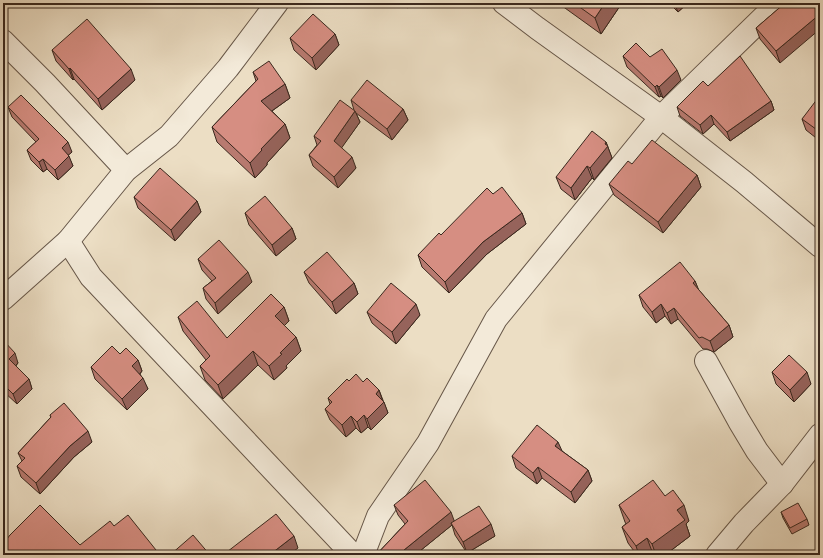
<svg xmlns="http://www.w3.org/2000/svg" width="823" height="558" font-family="'Libre Bodoni',serif">
	<style>
		.lines { fill: none; stroke-linecap: round; stroke-linejoin: round }
		.minor-casing { stroke: #665648; stroke-width: 24 }
		.minor { stroke: #f3ead9; stroke-width: 22 }
		.wall { fill: #b87a70; stroke: #3a281e }
		.shaded-wall { fill: #96635b; stroke: #3a281e }
		.building { fill: #d68e82; stroke: #3a281e }
	</style>
	<rect width="100%" height="100%" fill="#ecdec4"/>
	<filter id="stains"><feTurbulence type="fractalNoise" baseFrequency=".005" numOctaves="4"/><feColorMatrix values="0 0 0 0 .2 0 0 0 0 .09 0 0 0 0 .02 0 0 0 .5 -.17"/></filter>
	<radialGradient id="worn" r=".72"><stop offset=".6" stop-color="#630" stop-opacity="0"/><stop offset="1" stop-color="#630" stop-opacity=".3"/></radialGradient>
	<g class="lines">
		<defs>
			<g id="minor">
				<path d="M504,3L537,28L661,117L744,182L820,246"/>
				<path d="M3,41L45,83L126,170"/>
				<path d="M68,241L91,277L353,555"/>
				<path d="M3,299L68,241L126,170L169,136L228,68L277,3"/>
				<path d="M706,361L739,421L757,451L782,484"/>
				<path d="M363,555L378,516L428,443L496,319L661,117L778,3"/>
				<path d="M717,555L744,523L782,484L820,435"/>
			</g>
		</defs>
		<use href="#minor" class="minor-casing"/>
		<use href="#minor" class="minor"/>
	</g>
	<g class="wall">
		<path d="M401,3H411L408,8Z"/>
		<path d="M558,3H622L601,34Z"/>
		<path d="M669,3H688L678,12Z"/>
		<path d="M785,3L780,63L760,39L756,28Z"/>
		<path d="M335,34L339,45L316,70L294,50L290,38Z"/>
		<path d="M52,50L135,80L102,110L74,79L73,80L56,61Z"/>
		<path d="M623,56L650,57L681,80L663,98L661,96L659,97L627,67Z"/>
		<path d="M253,72L285,84L290,98L272,111L285,124L290,138L267,163V165L255,178L217,142L212,127L256,81Z"/>
		<path d="M708,86L771,101L774,110L730,141L714,124L703,134L680,116L677,107Z"/>
		<path d="M351,100L403,109L408,120L392,140L356,113L360,122L341,148L356,168L338,188L313,166L309,155L317,145L314,136L354,110Z"/>
		<path d="M820,100V141L806,130L802,119Z"/>
		<path d="M8,107L72,152L68,155L73,166L58,180L47,169L43,172L31,160L27,150L36,142L12,117Z"/>
		<path d="M606,142L612,158L594,180L592,178L575,200L561,189L556,177Z"/>
		<path d="M632,164L697,175L701,187L663,233L614,195L609,184Z"/>
		<path d="M493,194L522,213L526,224L487,254L449,293L422,267L418,255L441,235Z"/>
		<path d="M134,197L197,201L201,212L175,241L138,208Z"/>
		<path d="M820,200V213L818,211L816,205Z"/>
		<path d="M245,213L292,228L296,239L276,256L249,225Z"/>
		<path d="M198,259L252,282L218,314L206,299L203,288L212,281L202,270Z"/>
		<path d="M304,272L354,283L358,294L336,314L309,283Z"/>
		<path d="M695,281L698,289L729,325L733,337L714,352L707,349H703L678,319L671,324L665,316L656,323L643,307L639,295Z"/>
		<path d="M284,307L289,321L284,326L296,337L301,351L286,366L287,368L274,380L258,365L223,399L205,380L200,366L206,360L183,331L178,317L227,338Z"/>
		<path d="M367,312L420,315L396,344L372,323Z"/>
		<path d="M820,312V323L817,316Z"/>
		<path d="M3,340L18,363L16,366L29,379L32,389L17,404L3,391Z"/>
		<path d="M120,354L138,360L142,371L140,374L148,389L127,410L95,379L91,367Z"/>
		<path d="M772,372L811,384L794,402L776,384Z"/>
		<path d="M349,381L363,382L379,390L388,413L371,430L368,427L361,433L356,428L346,437L330,420L325,409L330,404L328,398Z"/>
		<path d="M50,415L92,442L74,457L40,494L21,477L17,466L22,461L18,453L51,417Z"/>
		<path d="M562,451L588,470L592,481L575,503L542,478L537,484L516,468L512,456Z"/>
		<path d="M665,496L689,521L686,524L690,536L665,555H654L653,554L652,555H637L628,543L622,527L626,524L625,522L619,505Z"/>
		<path d="M394,505L454,521L495,536L467,553L455,535L452,525L415,555H376L405,524L398,515Z"/>
		<path d="M781,512L807,519L809,525L792,534L783,518Z"/>
	</g>
	<g class="shaded-wall">
		<path d="M407,3H411L408,8Z"/>
		<path d="M605,3H622L601,34L595,18Z"/>
		<path d="M674,3H688L678,12Z"/>
		<path d="M820,14V29L780,63L776,51Z"/>
		<path d="M335,34L339,45L316,70L312,58Z"/>
		<path d="M70,68L74,79L73,80L69,69Z"/>
		<path d="M131,69L135,80L102,110L98,99Z"/>
		<path d="M677,70L681,80L663,98L659,87Z"/>
		<path d="M285,84L290,98L266,115L261,101Z"/>
		<path d="M657,85L661,96L659,97L655,87Z"/>
		<path d="M771,101L774,110L730,141L727,132Z"/>
		<path d="M403,109L408,120L392,140L387,129Z"/>
		<path d="M355,111L360,122L338,153L334,141Z"/>
		<path d="M711,115L714,124L703,134L700,125Z"/>
		<path d="M285,124L290,138L267,163V165L255,178L250,163L261,149Z"/>
		<path d="M68,142L72,152L65,158L62,148Z"/>
		<path d="M606,142L612,158L594,180L590,168Z"/>
		<path d="M69,156L73,166L58,180L55,170Z"/>
		<path d="M352,157L356,168L338,188L334,177Z"/>
		<path d="M43,159L47,169L43,172L39,162Z"/>
		<path d="M587,166L592,178L575,200L571,188Z"/>
		<path d="M697,175L701,187L663,233L658,222Z"/>
		<path d="M197,201L201,212L175,241L171,230Z"/>
		<path d="M522,213L526,224L487,254L449,293L445,282L483,242Z"/>
		<path d="M292,228L296,239L276,256L272,245Z"/>
		<path d="M248,272L252,282L218,314L215,303Z"/>
		<path d="M695,281L700,293L693,283Z"/>
		<path d="M354,283L358,294L336,314L332,302Z"/>
		<path d="M416,304L420,315L396,344L392,332Z"/>
		<path d="M661,304L665,316L656,323L652,312Z"/>
		<path d="M284,307L289,321L280,330L275,316Z"/>
		<path d="M674,308L678,319L671,324L667,313Z"/>
		<path d="M729,325L733,337L714,352L710,341Z"/>
		<path d="M296,337L301,351L286,366L287,368L274,380L269,366L280,353Z"/>
		<path d="M253,351L258,365L223,399L218,385Z"/>
		<path d="M15,353L18,363L13,368L9,359Z"/>
		<path d="M138,360L142,371L136,378L132,366Z"/>
		<path d="M807,372L811,384L794,402L790,390Z"/>
		<path d="M143,378L148,389L127,410L122,399Z"/>
		<path d="M29,379L32,389L17,404L13,394Z"/>
		<path d="M379,390L383,402L376,394Z"/>
		<path d="M384,402L388,413L371,430L367,419Z"/>
		<path d="M364,415L368,427L361,433L357,422Z"/>
		<path d="M351,416L356,428L346,437L342,425Z"/>
		<path d="M88,431L92,442L74,457L40,494L36,483L70,446Z"/>
		<path d="M558,442L563,453L555,446Z"/>
		<path d="M538,467L542,478L537,484L533,473Z"/>
		<path d="M588,470L592,481L575,503L571,492Z"/>
		<path d="M684,505L689,521L686,524L690,536L665,555H656L652,544L677,510Z"/>
		<path d="M451,512L455,523H451L452,525L415,555H406L404,550Z"/>
		<path d="M491,524L495,536L467,553L463,542Z"/>
		<path d="M294,536L298,548L289,555H273L272,553Z"/>
		<path d="M647,538L653,554L652,555H639L636,546Z"/>
	</g>
	<g class="building">
		<path d="M574,3H605L595,18Z"/>
		<path d="M785,3H820V14L776,51L756,28Z"/>
		<path d="M313,14L335,34L312,58L290,38Z"/>
		<path d="M87,19L131,69L98,99L70,68L69,69L52,50Z"/>
		<path d="M636,43L650,57L662,49L677,70L659,87L657,85L655,87L623,56Z"/>
		<path d="M740,56L771,101L727,132L711,115L700,125L677,107L703,81L708,86Z"/>
		<path d="M269,61L285,84L261,101L285,124L261,149L262,150L250,163L212,127L258,79L253,72Z"/>
		<path d="M367,80L403,109L387,129L351,100Z"/>
		<path d="M21,95L68,142L62,148L69,156L55,170L43,159L39,162L27,150L39,139L8,107Z"/>
		<path d="M818,98L820,100V132L802,119Z"/>
		<path d="M340,100L355,111L334,141L352,157L334,177L309,155L321,141L314,136Z"/>
		<path d="M592,131L606,142L605,144L608,146L590,168L587,166L571,188L556,177Z"/>
		<path d="M652,140L697,175L658,222L609,184L628,161L632,164Z"/>
		<path d="M160,168L197,201L171,230L134,197Z"/>
		<path d="M502,187L522,213L483,242L445,282L418,255L439,233L441,235L487,188L493,194Z"/>
		<path d="M265,196L292,228L272,245L245,213Z"/>
		<path d="M820,200V209L816,205Z"/>
		<path d="M219,240L248,272L215,303L203,288L216,278L198,259Z"/>
		<path d="M327,252L354,283L332,302L304,272Z"/>
		<path d="M680,262L695,281L693,283L729,325L710,341L702,337L699,338L674,308L667,313L661,304L652,312L639,295Z"/>
		<path d="M391,283L416,304L392,332L367,312Z"/>
		<path d="M271,294L284,307L275,316L296,337L280,353L282,354L269,366L253,351L218,385L200,366L210,356L178,317L197,301L227,338Z"/>
		<path d="M820,312V318L817,316Z"/>
		<path d="M3,340L15,353L9,359L29,379L13,394L3,384Z"/>
		<path d="M112,346L120,354L126,348L138,360L132,366L143,378L122,399L91,367Z"/>
		<path d="M789,355L807,372L790,390L772,372Z"/>
		<path d="M356,374L363,382L367,378L379,390L376,394L384,402L367,419L364,415L357,422L351,416L342,425L325,409L332,402L328,398L347,379L349,381Z"/>
		<path d="M64,403L88,431L70,446L36,483L17,466L25,458L18,453L51,417L50,415Z"/>
		<path d="M537,425L558,442L555,446L588,470L571,492L538,467L533,473L512,456Z"/>
		<path d="M425,480L451,512L404,550L410,555H376L408,521L394,505Z"/>
		<path d="M653,480L665,496L673,490L684,505L677,510L685,520L652,544L647,538L636,546L622,527L630,521L619,505Z"/>
		<path d="M798,503L807,519L790,528L781,512Z"/>
		<path d="M40,505L80,545L110,521L114,526L128,515L160,555H3V544L10,535Z"/>
		<path d="M479,506L491,524L463,542L451,523Z"/>
		<path d="M276,514L294,536L272,553L274,555H223Z"/>
		<path d="M193,535L210,555H170Z"/>
	</g>
	<rect width="823" height="558" fill="none" stroke="#ecdec4" stroke-width="16"/>
	<rect x="4" y="4" width="815" height="550" fill="none" stroke="#3a281e" stroke-width="2"/>
	<rect x="8" y="8" width="807" height="542" fill="none" stroke="#3a281e"/>
	<rect width="100%" height="100%" filter="url(#stains)"/>
	<rect width="100%" height="100%" fill="url(#worn)"/>
</svg>
